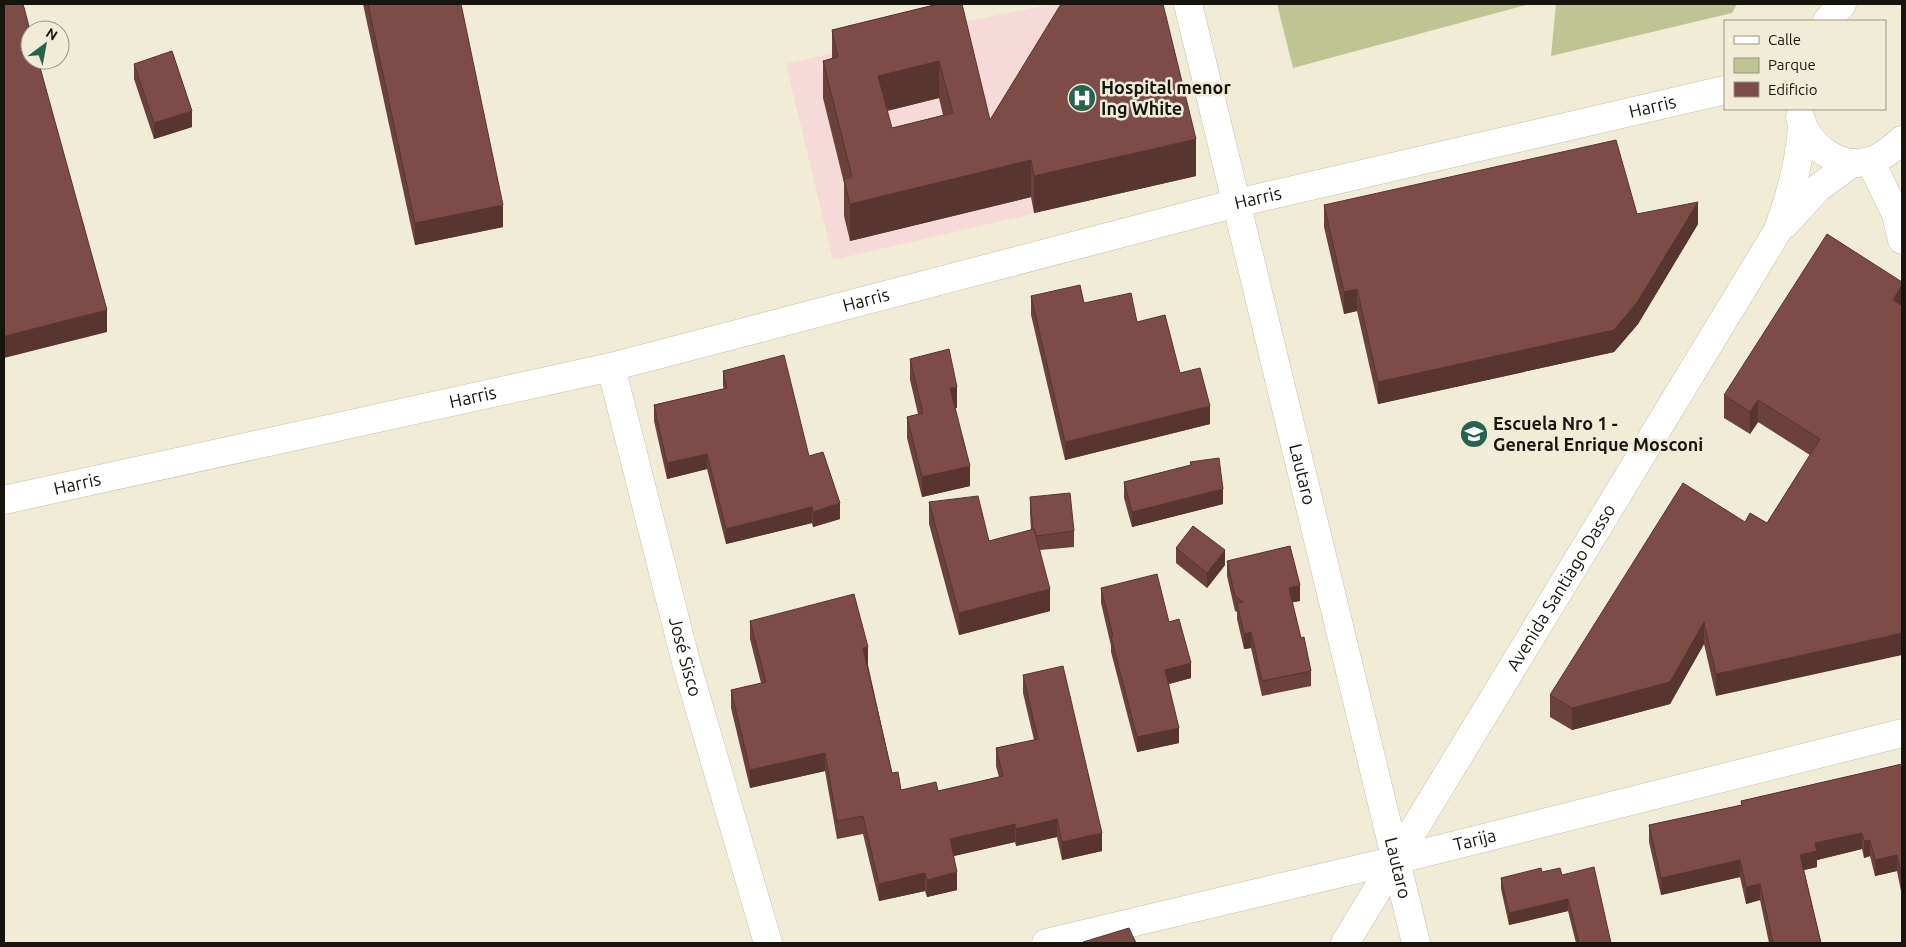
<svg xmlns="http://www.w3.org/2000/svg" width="1906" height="947" font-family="Ubuntu,sans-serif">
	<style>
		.medical { fill: #f5dad9 }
		.green { fill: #bfc493 }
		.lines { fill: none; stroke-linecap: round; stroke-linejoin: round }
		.street-casing { stroke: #c5c1ac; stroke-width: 29 }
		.secondary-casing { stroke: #c5c1ac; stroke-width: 29 }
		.street { stroke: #fff; stroke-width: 28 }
		.secondary { stroke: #fff; stroke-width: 28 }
		.wall { fill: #6c413c; fill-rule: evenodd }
		.shaded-wall { fill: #583531 }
		.building { fill: #7e4c46; stroke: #583531; fill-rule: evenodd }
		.labels { text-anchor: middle; stroke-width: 5; stroke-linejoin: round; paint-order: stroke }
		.poi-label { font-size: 18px; font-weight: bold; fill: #16150d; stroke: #f0ecd6; text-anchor: start }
		.street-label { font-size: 18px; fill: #16150d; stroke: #f0ecd6 }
	</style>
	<rect width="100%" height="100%" fill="#f0ecd6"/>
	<path class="medical" d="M1053,4H1154L1196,176L833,260L786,64L969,21Z"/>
	<g class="green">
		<path d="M1277,4H1530L1293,68Z"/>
		<path d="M1556,4H1737L1732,13L1551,56Z"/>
	</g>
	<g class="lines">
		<defs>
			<g id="street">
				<path id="s1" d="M1188,4L1416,943"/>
				<path id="s2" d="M611,367L687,666L768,943"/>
				<path id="s3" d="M4,500L611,367L1237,203L1725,90"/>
				<path id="s4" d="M1046,943L1396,860L1902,733"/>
			</g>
			<g id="secondary">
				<path d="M1827,21L1842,4"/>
				<path d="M1800,117C1808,146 1839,170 1870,161C1882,158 1893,148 1902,140"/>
				<path d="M1870,161L1896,214L1902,240"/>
				<path d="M1785,224L1818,188L1852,163"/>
				<path id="s5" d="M1345,943L1777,232C1790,197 1800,163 1802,126"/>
			</g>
		</defs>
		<use href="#street" class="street-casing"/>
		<use href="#secondary" class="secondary-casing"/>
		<use href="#street" class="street"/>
		<use href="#secondary" class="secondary"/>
	</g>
	<g class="wall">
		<path d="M363,4H461L503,227L415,245Z"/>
		<path d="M938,4L990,120L1196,176L1034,213L1031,197L850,241L844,216V183L823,98V61L832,58V30ZM939,98L943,115L892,128L887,111Z"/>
		<path d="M134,64L192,127L154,139L134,79Z"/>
		<path d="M1324,205L1637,214L1698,224L1638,324L1614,352L1378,404L1357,311L1344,314L1324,227Z"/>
		<path d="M1902,282L1716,696L1704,644L1670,704L1572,730L1550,717V695L1745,522L1767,523L1810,455L1758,422L1750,434L1724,418V395Z"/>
		<path d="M1031,296L1084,303L1137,322L1180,373L1210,424L1065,460L1031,315Z"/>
		<path d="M910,359L957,408H955L970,486L922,497L907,438V417L918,414L910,380Z"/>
		<path d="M723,371L809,456L840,519L813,527L812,523L726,544L707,469L667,479L654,421V405L724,389L723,386Z"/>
		<path d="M1190,462L1223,504L1132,527L1124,498V482L1190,465Z"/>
		<path d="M1030,497L1074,531V547L1040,550L1050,611L959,635L929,524V502L989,541L1031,530L1030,513Z"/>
		<path d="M1176,548L1225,565L1207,588L1176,563Z"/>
		<path d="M1227,561L1300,601L1292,602L1301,638L1311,671V686L1262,696L1251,648L1244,649L1237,619V612L1235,611L1227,576Z"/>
		<path d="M1101,588L1169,622L1191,678L1169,684L1179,743L1137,752L1111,652V646L1101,603Z"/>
		<path d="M750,621L868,665L892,773L901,790L938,791L999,777L996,766V748L1034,740L1023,693V675L1102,851L1062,860L1057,837L1016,846L1015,842L953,856L957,890L927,897L925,891L879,901L863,834L837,839L825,771L750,788L731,708V690L761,683L750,639Z"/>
		<path d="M1902,764V896L1897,871L1875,876L1870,856L1864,858L1862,849L1817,860V867L1804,870L1821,943H1769L1760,900L1746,904L1740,877L1661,895L1649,842V825L1741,805V801Z"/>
		<path d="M1542,872L1562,875L1611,943H1576L1568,911L1509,925L1501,889V878Z"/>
	</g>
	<g class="shaded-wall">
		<path d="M939,61V98L878,113V76Z"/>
		<path d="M192,111V127L154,139V123Z"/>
		<path d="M1196,139V176L1034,213V176Z"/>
		<path d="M1031,160V197L850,241V204Z"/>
		<path d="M1698,202V224L1638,324L1614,352L1378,404V382Z"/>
		<path d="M503,205V227L415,245V223Z"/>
		<path d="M1902,285V307L1893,300Z"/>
		<path d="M1357,289V311L1344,314V292Z"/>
		<path d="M107,310V332L4,358V336Z"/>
		<path d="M957,387V408L950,409V388Z"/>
		<path d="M1758,400V422L1750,434V412Z"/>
		<path d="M1210,406V424L1065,460V442Z"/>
		<path d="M707,454V469L667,479V463Z"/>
		<path d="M970,466V486L922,497V477Z"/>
		<path d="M1223,489V504L1132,527V512Z"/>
		<path d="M840,503V519L813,527V512Z"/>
		<path d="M812,507V523L726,544V529Z"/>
		<path d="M1225,550V565L1207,588V573Z"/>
		<path d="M1300,585V601L1289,603V588Z"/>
		<path d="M1050,589V611L959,635V613Z"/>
		<path d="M1704,622V644L1670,704L1572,730V708Z"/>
		<path d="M1251,632V648L1244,649V634Z"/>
		<path d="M1902,633V655L1716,696V674Z"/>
		<path d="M868,647V665L863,666V648Z"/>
		<path d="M1191,663V678L1165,685V670Z"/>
		<path d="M1179,728V743L1137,752V737Z"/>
		<path d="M825,753V771L750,788V770Z"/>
		<path d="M1057,819V837L1016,846V829Z"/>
		<path d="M1015,824V842L950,857V839Z"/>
		<path d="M1102,833V851L1062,860V842Z"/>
		<path d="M1862,833V849L1817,860V867L1800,871V855L1815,843Z"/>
		<path d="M1870,840V856L1864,858V841Z"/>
		<path d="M1897,855V871L1875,876V860Z"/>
		<path d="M1740,860V877L1661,895V878Z"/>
		<path d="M957,872V890L927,897V880Z"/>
		<path d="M925,873V891L879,901V884Z"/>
		<path d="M1760,884V900L1746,904V887Z"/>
		<path d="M1568,899V911L1509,925V913Z"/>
	</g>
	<g class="building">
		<path d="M4,4H23L30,30V60H38L107,310L4,336Z"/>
		<path d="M368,4H461L503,205L415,223Z"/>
		<path d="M938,4H962L990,120L1061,4H1163L1196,139L1034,176L1031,160L850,204L844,179L852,177L823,61L838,57L832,30ZM939,61L953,113L892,128L878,76Z"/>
		<path d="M172,51L192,111L154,123L134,64Z"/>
		<path d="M1616,140L1637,214L1698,202L1638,301L1614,330L1378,382L1357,289L1344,292L1324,205Z"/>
		<path d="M1827,234L1902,282V285L1893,300L1902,306V633L1716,674L1704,622L1670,682L1572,708L1550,695L1683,483L1745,522L1750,513L1767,523L1820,439L1758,400L1750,412L1724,395Z"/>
		<path d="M1080,285L1084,303L1131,293L1137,322L1165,315L1180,373L1200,368L1210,406L1065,442L1031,296Z"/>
		<path d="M949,349L957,387L950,388L970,466L922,477L907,417L923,413L910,359Z"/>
		<path d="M784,355L809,456L823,452L840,503L813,512L812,507L726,529L707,454L667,463L654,405L727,388L723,371Z"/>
		<path d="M1219,458L1223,489L1132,512L1124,482L1191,465L1190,462Z"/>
		<path d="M1070,493L1074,531L1036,536L1034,529H1033L1030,497Z"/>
		<path d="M978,496L989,541L1034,529L1050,589L959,613L929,502Z"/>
		<path d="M1193,526L1225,550L1207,573L1176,548Z"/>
		<path d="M1290,546L1300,585L1289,588L1301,638L1304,637L1311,671L1262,681L1251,632L1244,634L1237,603L1243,602L1235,596L1227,561Z"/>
		<path d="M1157,574L1169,622L1179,619L1191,663L1165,670L1179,728L1137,737L1111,637L1113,636L1101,588Z"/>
		<path d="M854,594L868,647L863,648L892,773L898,772L901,790L936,782L938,791L1003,776L996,748L1038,739L1023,675L1063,666L1102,833L1062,842L1057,819L1016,829L1015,824L950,839L957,872L927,880L925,873L879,884L863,816L837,821L825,753L750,770L731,690L766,682L750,621Z"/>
		<path d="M1902,764V879L1897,855L1875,860L1870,840L1864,841L1862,833L1815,843L1817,851L1800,855L1821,943H1773L1760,884L1746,887L1740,860L1661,878L1649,825L1742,805L1741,801Z"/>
		<path d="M1594,867L1611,943H1579L1568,899L1509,913L1501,878L1541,868L1542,872L1560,868L1562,875Z"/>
		<path d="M1129,928L1136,943H1083V942Z"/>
	</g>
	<defs>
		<symbol id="hospital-disc" viewBox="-11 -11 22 22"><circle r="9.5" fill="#276450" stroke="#f0ecd6"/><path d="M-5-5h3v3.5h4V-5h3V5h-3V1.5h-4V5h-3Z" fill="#fff"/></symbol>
		<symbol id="school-disc" viewBox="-11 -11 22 22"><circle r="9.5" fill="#276450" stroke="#f0ecd6"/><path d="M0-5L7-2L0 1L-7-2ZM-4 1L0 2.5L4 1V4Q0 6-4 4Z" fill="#fff"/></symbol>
	</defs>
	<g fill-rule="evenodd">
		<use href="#hospital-disc" x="1066" y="82" width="32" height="32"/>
		<use href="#school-disc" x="1458" y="418" width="32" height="32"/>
	</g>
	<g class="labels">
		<g class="poi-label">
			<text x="1101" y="94">Hospital menor<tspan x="1101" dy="21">Ing White</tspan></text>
			<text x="1493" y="430">Escuela Nro 1 -<tspan x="1493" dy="21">General Enrique Mosconi</tspan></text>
		</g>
		<g class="street-label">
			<text dy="6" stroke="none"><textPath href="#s3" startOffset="1695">Harris</textPath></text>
			<text dy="6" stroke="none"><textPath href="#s3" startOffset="1290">Harris</textPath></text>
			<text dy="6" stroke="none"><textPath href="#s3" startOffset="885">Harris</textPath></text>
			<text dy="6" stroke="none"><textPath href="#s3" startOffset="480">Harris</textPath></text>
			<text dy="6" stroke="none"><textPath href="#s1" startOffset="484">Lautaro</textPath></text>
			<text dy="6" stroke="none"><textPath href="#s3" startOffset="75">Harris</textPath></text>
			<text dy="6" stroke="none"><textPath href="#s5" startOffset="416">Avenida Santiago Dasso</textPath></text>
			<text dy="6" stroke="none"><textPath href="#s2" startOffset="299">José Sisco</textPath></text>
			<text dy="6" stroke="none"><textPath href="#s4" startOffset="441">Tarija</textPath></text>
			<text dy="6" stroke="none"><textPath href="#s1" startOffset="889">Lautaro</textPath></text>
		</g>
	</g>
	<rect width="1906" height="947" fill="none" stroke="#16150d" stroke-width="10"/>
	<rect x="1724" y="20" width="162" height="90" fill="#f0ecd6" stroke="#999686"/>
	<rect x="1734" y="36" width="25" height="8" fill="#ffffff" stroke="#999686"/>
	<text x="1768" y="45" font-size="15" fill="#16150d">Calle</text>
	<rect x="1734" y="58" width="25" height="15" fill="#bfc493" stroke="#999686"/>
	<text x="1768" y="70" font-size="15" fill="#16150d">Parque</text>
	<rect x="1734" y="82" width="25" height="15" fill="#7e4c46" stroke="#999686"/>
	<text x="1768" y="95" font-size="15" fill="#16150d">Edificio</text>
	<g transform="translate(45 45) rotate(32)"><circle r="24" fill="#f0ecd6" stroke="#999686"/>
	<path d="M0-4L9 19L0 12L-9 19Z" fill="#276450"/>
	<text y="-8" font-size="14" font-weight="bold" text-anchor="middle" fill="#16150d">N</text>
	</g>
</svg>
